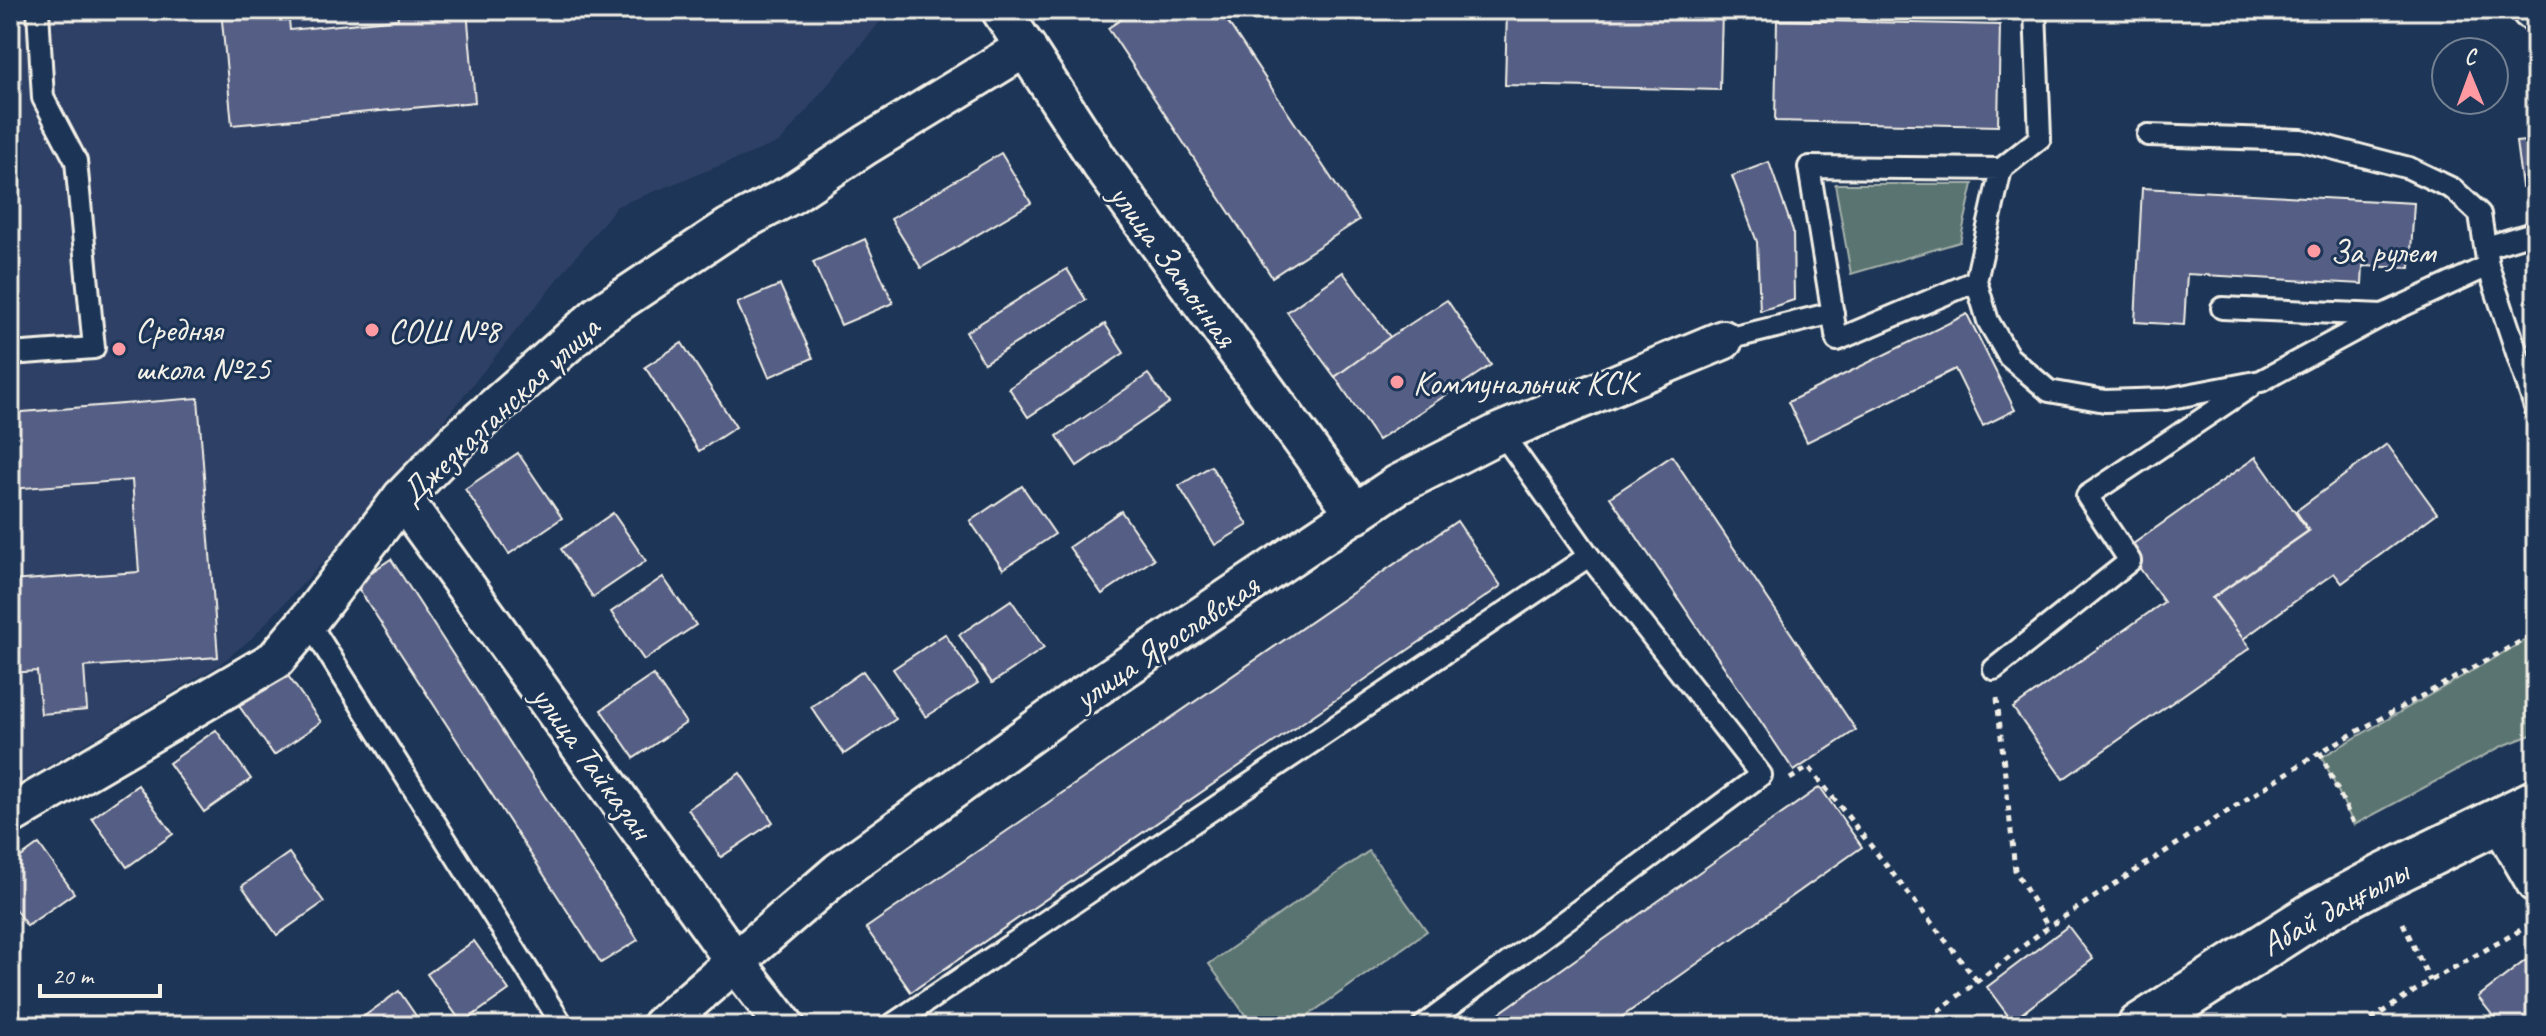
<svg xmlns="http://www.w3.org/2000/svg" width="2546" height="1036" font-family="Caveat,sans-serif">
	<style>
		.built { fill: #2e4165 }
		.green { fill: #5a7471; stroke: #a7b2ac; stroke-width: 2 }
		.building { fill: #555e85; stroke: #f4f1e8; stroke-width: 2 }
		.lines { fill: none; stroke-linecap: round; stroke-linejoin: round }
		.lane-casing { stroke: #f4f1e8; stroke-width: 26 }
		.street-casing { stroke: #f4f1e8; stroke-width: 44 }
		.primary-casing { stroke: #f4f1e8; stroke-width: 50 }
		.path { stroke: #f4f1e8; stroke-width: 5; stroke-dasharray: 6 6; stroke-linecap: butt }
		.lane { stroke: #1d3557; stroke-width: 20 }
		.street { stroke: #1d3557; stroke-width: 38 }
		.primary { stroke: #1d3557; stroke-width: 44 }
		.poi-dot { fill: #ff9aa2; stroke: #1d3557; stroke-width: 3 }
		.labels { text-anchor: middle; stroke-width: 6; stroke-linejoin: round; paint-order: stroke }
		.poi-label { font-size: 34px; fill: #f4f1e8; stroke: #1d3557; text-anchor: start }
		.street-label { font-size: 34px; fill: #f4f1e8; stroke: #1d3557 }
	</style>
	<rect width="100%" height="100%" fill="#1d3557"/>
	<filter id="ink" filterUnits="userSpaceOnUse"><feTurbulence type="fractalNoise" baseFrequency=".0125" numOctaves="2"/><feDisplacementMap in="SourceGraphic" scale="16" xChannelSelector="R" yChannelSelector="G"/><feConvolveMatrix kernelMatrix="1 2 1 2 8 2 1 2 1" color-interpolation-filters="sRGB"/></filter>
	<g filter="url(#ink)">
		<path class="built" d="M10,10H878L884,17L780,142L617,206L367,515L252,638L219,665L10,788Z"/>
		<g class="green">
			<path d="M1835,184H1973L1960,242L1851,274Z"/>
			<path d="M2536,634V733L2500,747L2354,825L2322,757Z"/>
			<path d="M1369,851L1427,931L1293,1026H1253L1209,964Z"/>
		</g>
		<g class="building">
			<path d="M221,10H288L290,30L398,19L397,10H467L475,102L232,125Z"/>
			<path d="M1136,10H1220L1359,220L1272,277L1108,28Z"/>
			<path d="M1507,10H1722L1720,90L1505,85Z"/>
			<path d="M1777,20L2000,25L1998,126L1775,121Z"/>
			<path d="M2536,140V186L2522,187L2516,142Z"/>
			<path d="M1001,153L1031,203L921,268L891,219Z"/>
			<path d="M1769,162L1793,231L1794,300L1760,311L1757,242L1732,176Z"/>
			<path d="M2142,188L2414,203L2410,268L2363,266L2362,284L2187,274L2184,325L2135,322Z"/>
			<path d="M865,239L893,303L841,325L813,262Z"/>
			<path d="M1067,269L1086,300L984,363L966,332Z"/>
			<path d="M1343,272L1390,337L1335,377L1287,312Z"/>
			<path d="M780,285L813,358L769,377L737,303Z"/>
			<path d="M1447,300L1491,365L1378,440L1335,377L1390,337Z"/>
			<path d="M1967,314L2015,410L1983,426L1955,369L1807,442L1788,402Z"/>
			<path d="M1105,324L1124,353L1028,417L1009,388Z"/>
			<path d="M682,343L736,427L699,451L645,367Z"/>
			<path d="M1148,374L1169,403L1077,466L1057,436Z"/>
			<path d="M198,398L218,657L84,667L87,710L41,714L37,671L10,673V581L139,572L132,480L10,489V413Z"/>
			<path d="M2387,444L2437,513L2342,583L2334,573L2243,639L2213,598L2309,531L2296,511Z"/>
			<path d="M518,453L562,518L509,554L465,489Z"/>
			<path d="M1672,456L1856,730L1794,771L1610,497Z"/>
			<path d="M2256,457L2308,531L2212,598L2250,648L2063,779L2013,708L2164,602L2126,549Z"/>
			<path d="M1211,466L1248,525L1215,545L1179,486Z"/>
			<path d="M1022,486L1055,534L1003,569L970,521Z"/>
			<path d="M1121,511L1154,559L1102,594L1069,547Z"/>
			<path d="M613,513L646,561L593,597L561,549Z"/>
			<path d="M1457,521L1501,586L911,992L866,928Z"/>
			<path d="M391,559L638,940L601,963L355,583Z"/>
			<path d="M663,577L696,625L644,660L611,612Z"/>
			<path d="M1011,600L1044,648L992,683L959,635Z"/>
			<path d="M945,634L978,683L926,717L893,669Z"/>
			<path d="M863,671L896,719L844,754L811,707Z"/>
			<path d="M286,673L321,722L274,755L239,706Z"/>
			<path d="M653,675L686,723L634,758L601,710Z"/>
			<path d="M216,730L251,779L204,812L169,763Z"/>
			<path d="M740,773L773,822L721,857L688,809Z"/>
			<path d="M138,785L173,834L127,867L92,818Z"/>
			<path d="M1820,787L1862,847L1609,1026H1481Z"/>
			<path d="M39,844L74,893L27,926L10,902V865Z"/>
			<path d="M289,853L324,902L277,935L242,886Z"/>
			<path d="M2068,926L2093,959L2012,1021L1987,987Z"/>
			<path d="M474,941L509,990L462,1023L427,974Z"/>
			<path d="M2526,960L2536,973V1026H2501L2478,997Z"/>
			<path d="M399,991L423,1026H353L352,1025Z"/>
		</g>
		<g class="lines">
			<defs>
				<g id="lane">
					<path d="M2148,135L2301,140L2409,168L2453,189L2480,214L2488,266L2536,410"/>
					<path d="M2001,169L2040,138L2035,10"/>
					<path d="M2486,247L2536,232"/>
					<path d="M1976,281L1837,340L1809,167L2001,169L1976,281L1988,321L2009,357L2049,391L2105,401L2166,399L2261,381L2383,315"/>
					<path d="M2222,308L2383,315L2488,266"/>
					<path d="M1723,340L1833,313"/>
					<path d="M10,354L94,348L76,161L43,98L38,10"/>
					<path d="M308,621L563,1026"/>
					<path d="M1994,669L2130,561L2087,496L2250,387"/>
					<path d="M890,1026L1589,556"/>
					<path d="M1423,1026L1761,775L1589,556L1501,432"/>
				</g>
				<g id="street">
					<path d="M1001,10L1098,160L1356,514"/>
					<path d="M2531,10H2536"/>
					<path d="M402,498L734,960L785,1026"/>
					<path d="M10,815L275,660L308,621L402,498L458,440L600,314L729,228L792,194L866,145L1026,47"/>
					<path d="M2499,819L2536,883"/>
					<path d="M661,1026L839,872L1071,704L1397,485L1501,432L1723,340"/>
				</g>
				<path id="primary" d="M2140,1026L2318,912L2381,878L2536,802"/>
			</defs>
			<use href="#lane" class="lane-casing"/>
			<use href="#street" class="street-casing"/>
			<use href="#primary" class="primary-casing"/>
			<g class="path">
				<path d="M1997,698L2015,870L2048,927"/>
				<path d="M2320,752L2354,825"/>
				<path d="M1790,779L1809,767L1978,982"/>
				<path d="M2403,923L2430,981"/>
				<path d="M1919,1026L2048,927L2320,752L2536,633"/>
				<path d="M2361,1026L2430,981L2535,922"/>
			</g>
			<use href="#lane" class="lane"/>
			<use href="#street" class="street"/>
			<use href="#primary" class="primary"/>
		</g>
	</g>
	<g class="poi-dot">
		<circle cx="2314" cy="251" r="8"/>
		<circle cx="372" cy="330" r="8"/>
		<circle cx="119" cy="349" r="8"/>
		<circle cx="1397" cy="382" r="8"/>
	</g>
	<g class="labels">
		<g class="poi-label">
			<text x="2330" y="263">За рулем</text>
			<text x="135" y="341">Средняя<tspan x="135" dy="39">школа №25</tspan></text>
			<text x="388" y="342">СОШ №8</text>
			<text x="1413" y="394">Коммунальник КСК</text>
		</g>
		<g class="street-label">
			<text transform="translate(1174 265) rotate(54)" y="12">улица Затонная</text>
			<text transform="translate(499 410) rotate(-43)" y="12">Джезказганская улица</text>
			<text transform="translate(1166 641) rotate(-34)" y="12">улица Ярославская</text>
			<text transform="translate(593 762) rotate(54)" y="12">улица Тайказан</text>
			<text transform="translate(2334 907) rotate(-29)" y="12">Абай даңғылы</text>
		</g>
	</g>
	<rect width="2546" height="1036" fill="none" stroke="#1d3557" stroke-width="40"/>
	<rect x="20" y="20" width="2506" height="996" fill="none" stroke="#f4f1e8" stroke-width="3" filter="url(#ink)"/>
	<g transform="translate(2470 76) rotate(359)"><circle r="38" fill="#1d3557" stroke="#738091" stroke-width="2"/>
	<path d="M0-6L14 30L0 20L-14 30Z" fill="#ff9aa2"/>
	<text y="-12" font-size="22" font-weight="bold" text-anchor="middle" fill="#f4f1e8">С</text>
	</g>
	<path d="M40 984v12h120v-12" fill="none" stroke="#f4f1e8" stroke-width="4"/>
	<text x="52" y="984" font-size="24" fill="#f4f1e8" stroke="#1d3557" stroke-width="6" paint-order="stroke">20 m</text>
</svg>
